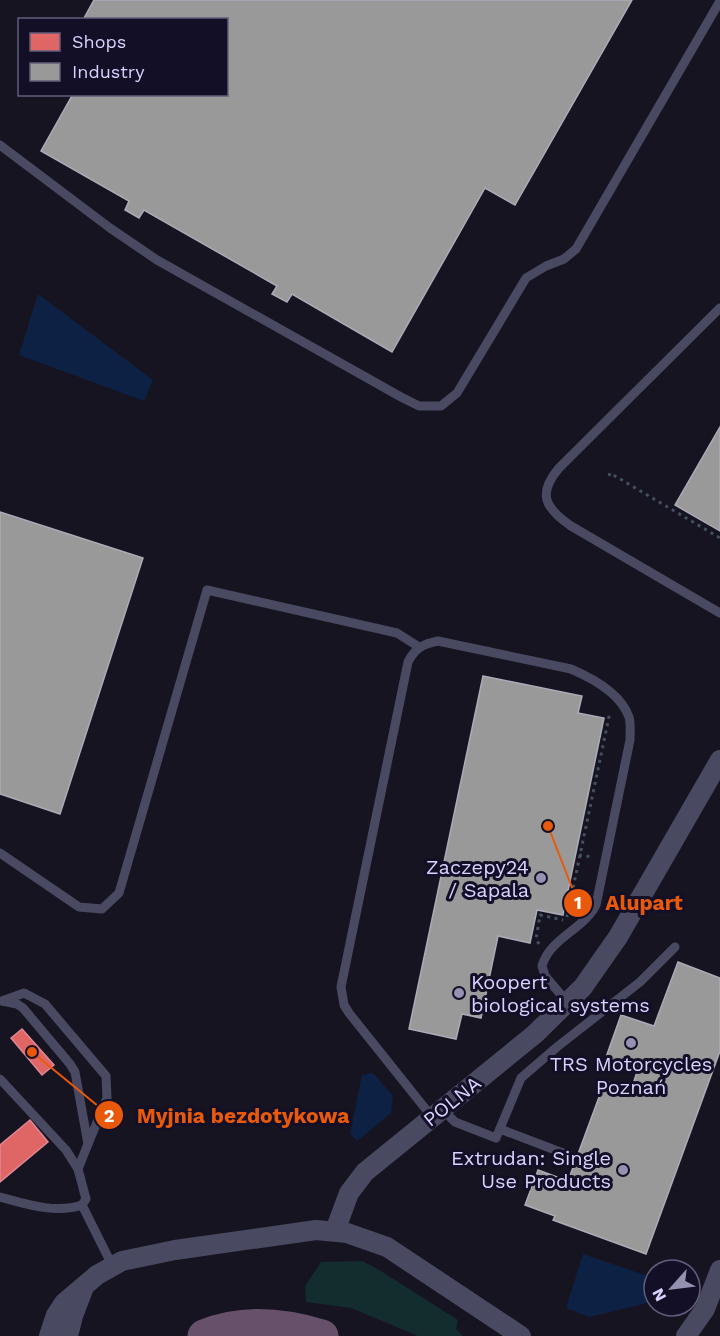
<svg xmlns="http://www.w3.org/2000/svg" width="720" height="1336" font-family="'Work Sans',sans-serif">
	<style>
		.green { fill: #132c2d }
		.water { fill: #0d2144 }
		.shops { fill: #e06666; stroke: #de8794; stroke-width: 1.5 }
		.industry { fill: #999; stroke: #acabb8; stroke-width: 1.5 }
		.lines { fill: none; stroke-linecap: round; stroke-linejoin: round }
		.path { stroke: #44505f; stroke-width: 3; stroke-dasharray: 3 4.5; stroke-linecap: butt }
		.service { stroke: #4a4962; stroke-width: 9 }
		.minor { stroke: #4a4962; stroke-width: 20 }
		.motorway { stroke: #67516a; stroke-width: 33 }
		.poi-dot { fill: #9591b1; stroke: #130f26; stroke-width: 2 }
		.labels { text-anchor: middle; stroke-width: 6; stroke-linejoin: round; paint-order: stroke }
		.poi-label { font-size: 20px; fill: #d9d4ff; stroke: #130f26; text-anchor: end }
		.street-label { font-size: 20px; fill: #d9d4ff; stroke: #130f26 }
		.leader { fill: none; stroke: #e8590c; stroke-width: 2 }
		.callout-dot { fill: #e8590c; stroke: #130f26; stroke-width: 2 }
		.mark-label { font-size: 18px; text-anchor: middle; font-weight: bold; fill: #fff }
		.callout-label { font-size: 21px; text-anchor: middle; font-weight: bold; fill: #e8590c; stroke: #130f26; stroke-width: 6; stroke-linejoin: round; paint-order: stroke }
	</style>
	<rect width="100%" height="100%" fill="#161421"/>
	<path class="green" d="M362,1261L376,1268L458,1320L456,1329L463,1336H418L351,1308L306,1302L305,1286L321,1262Z"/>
	<g class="water">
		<path d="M38,294L153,380L144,401L19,355Z"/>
		<path d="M373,1073L393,1096L391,1113L357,1141L350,1134L362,1075Z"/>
		<path d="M583,1254L654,1278V1297L648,1303L589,1317L566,1308Z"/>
	</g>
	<g class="shops">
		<path d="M22,1029L54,1065L42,1075L11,1038Z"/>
		<path d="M30,1120L48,1142L0,1182V1145Z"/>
	</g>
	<g class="industry">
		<path d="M94,0H632L515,205L485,188L392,352L292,294L287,302L272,294L277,286L144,210L139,218L125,210L129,201L41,151L73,94H226V20H83Z"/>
		<path d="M720,427V531L675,505Z"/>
		<path d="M0,512L143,558L60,814L0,794Z"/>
		<path d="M483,676L582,696L578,713L604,718L563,915L537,910L530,943L498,936L481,1018L462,1014L456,1039L409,1029Z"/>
		<path d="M678,962L720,978V1051L646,1254L553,1220L555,1216L525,1205L538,1170L568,1181L605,1081L631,1090L637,1072L605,1060L621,1015L654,1026Z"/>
	</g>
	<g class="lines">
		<g class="path">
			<path d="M609,476L610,473L720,538"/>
			<path d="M579,855L592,857"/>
			<path d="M570,899L584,901"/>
			<path d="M567,917L610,712"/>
			<path d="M539,944L536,939L540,915L563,920"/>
		</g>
		<g class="service">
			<path d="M0,145L110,228L157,260L401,397L419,406H441L457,393L526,278L546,266L564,259L576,249L720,1"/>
			<path d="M720,308L559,468C537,494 545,508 571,526L720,613"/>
			<path d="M0,853L79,907L102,909L119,893L207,590L397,633L419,647"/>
			<path d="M2,1001L24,993L45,1004L106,1076L107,1098L88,1144"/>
			<path d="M2,1001L17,1004L23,1008L70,1064L75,1072L88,1144L78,1169"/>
			<path d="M0,1079L66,1150L78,1169L86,1199L82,1205C56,1214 26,1204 0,1197"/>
			<path d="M442,1109L455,1122L496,1138L521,1078L557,1047L640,982L675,947"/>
			<path d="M432,1117L349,1013L344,1005L341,987L408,662C415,648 423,644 438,641L571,669C592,678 621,694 629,717C631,724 630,732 630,740L596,905C584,929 549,939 542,966L545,976L568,1003"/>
			<path d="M500,1129L576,1158"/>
			<path d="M82,1205L112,1265"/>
		</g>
		<g class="minor">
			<path d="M335,1231L349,1193L365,1172L535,1034L583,987L618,937L720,760"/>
			<path d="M49,1336L56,1315L64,1303L97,1275L122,1261L175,1250L316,1230L347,1233L387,1247L521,1336"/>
			<path d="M68,1336L73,1316L84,1287"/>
			<path d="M686,1336L705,1309L720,1270"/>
		</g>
		<path class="motorway" d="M204,1336C242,1320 283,1324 322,1336"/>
	</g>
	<g class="poi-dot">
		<circle cx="541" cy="878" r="6"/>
		<circle cx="459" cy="993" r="6"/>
		<circle cx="631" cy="1043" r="6"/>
		<circle cx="623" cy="1170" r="6"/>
	</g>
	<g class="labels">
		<g class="poi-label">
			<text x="529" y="874">Zaczepy24<tspan x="529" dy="23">/ Sapala</tspan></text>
			<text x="471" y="989" text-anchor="start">Koopert<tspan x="471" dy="23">biological systems</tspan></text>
			<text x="631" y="1071" text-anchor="middle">TRS Motorcycles<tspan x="631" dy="23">Poznań</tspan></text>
			<text x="611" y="1165">Extrudan: Single<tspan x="611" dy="23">Use Products</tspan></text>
		</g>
		<g class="street-label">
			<text transform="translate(452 1101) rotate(-39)" y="7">POLNA</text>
		</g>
	</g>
	<path class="leader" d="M548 826L578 903M32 1052L109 1115"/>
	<g class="callout-dot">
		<circle cx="548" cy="826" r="6"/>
		<circle cx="32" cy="1052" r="6"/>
		<circle cx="578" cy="903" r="15"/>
		<circle cx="109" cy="1115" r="15"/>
	</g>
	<g class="mark-label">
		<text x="578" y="909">1</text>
		<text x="109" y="1122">2</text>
	</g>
	<g class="callout-label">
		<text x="644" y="910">Alupart</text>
		<text x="243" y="1123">Myjnia bezdotykowa</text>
	</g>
	<rect x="18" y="18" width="210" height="78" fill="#130f26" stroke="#625e7d" stroke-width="1.5"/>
	<rect x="30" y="33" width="30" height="18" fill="#e06666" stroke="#625e7d" stroke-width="1.5"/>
	<text x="72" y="48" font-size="18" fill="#d9d4ff">Shops</text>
	<rect x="30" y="63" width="30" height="18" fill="#999999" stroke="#625e7d" stroke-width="1.5"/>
	<text x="72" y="78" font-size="18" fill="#d9d4ff">Industry</text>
	<g transform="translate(672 1288) rotate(242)"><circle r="28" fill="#130f26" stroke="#625e7d" stroke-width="1.5"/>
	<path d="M0-4.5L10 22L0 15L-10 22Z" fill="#9591b1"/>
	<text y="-9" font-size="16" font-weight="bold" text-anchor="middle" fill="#d9d4ff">N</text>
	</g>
</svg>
